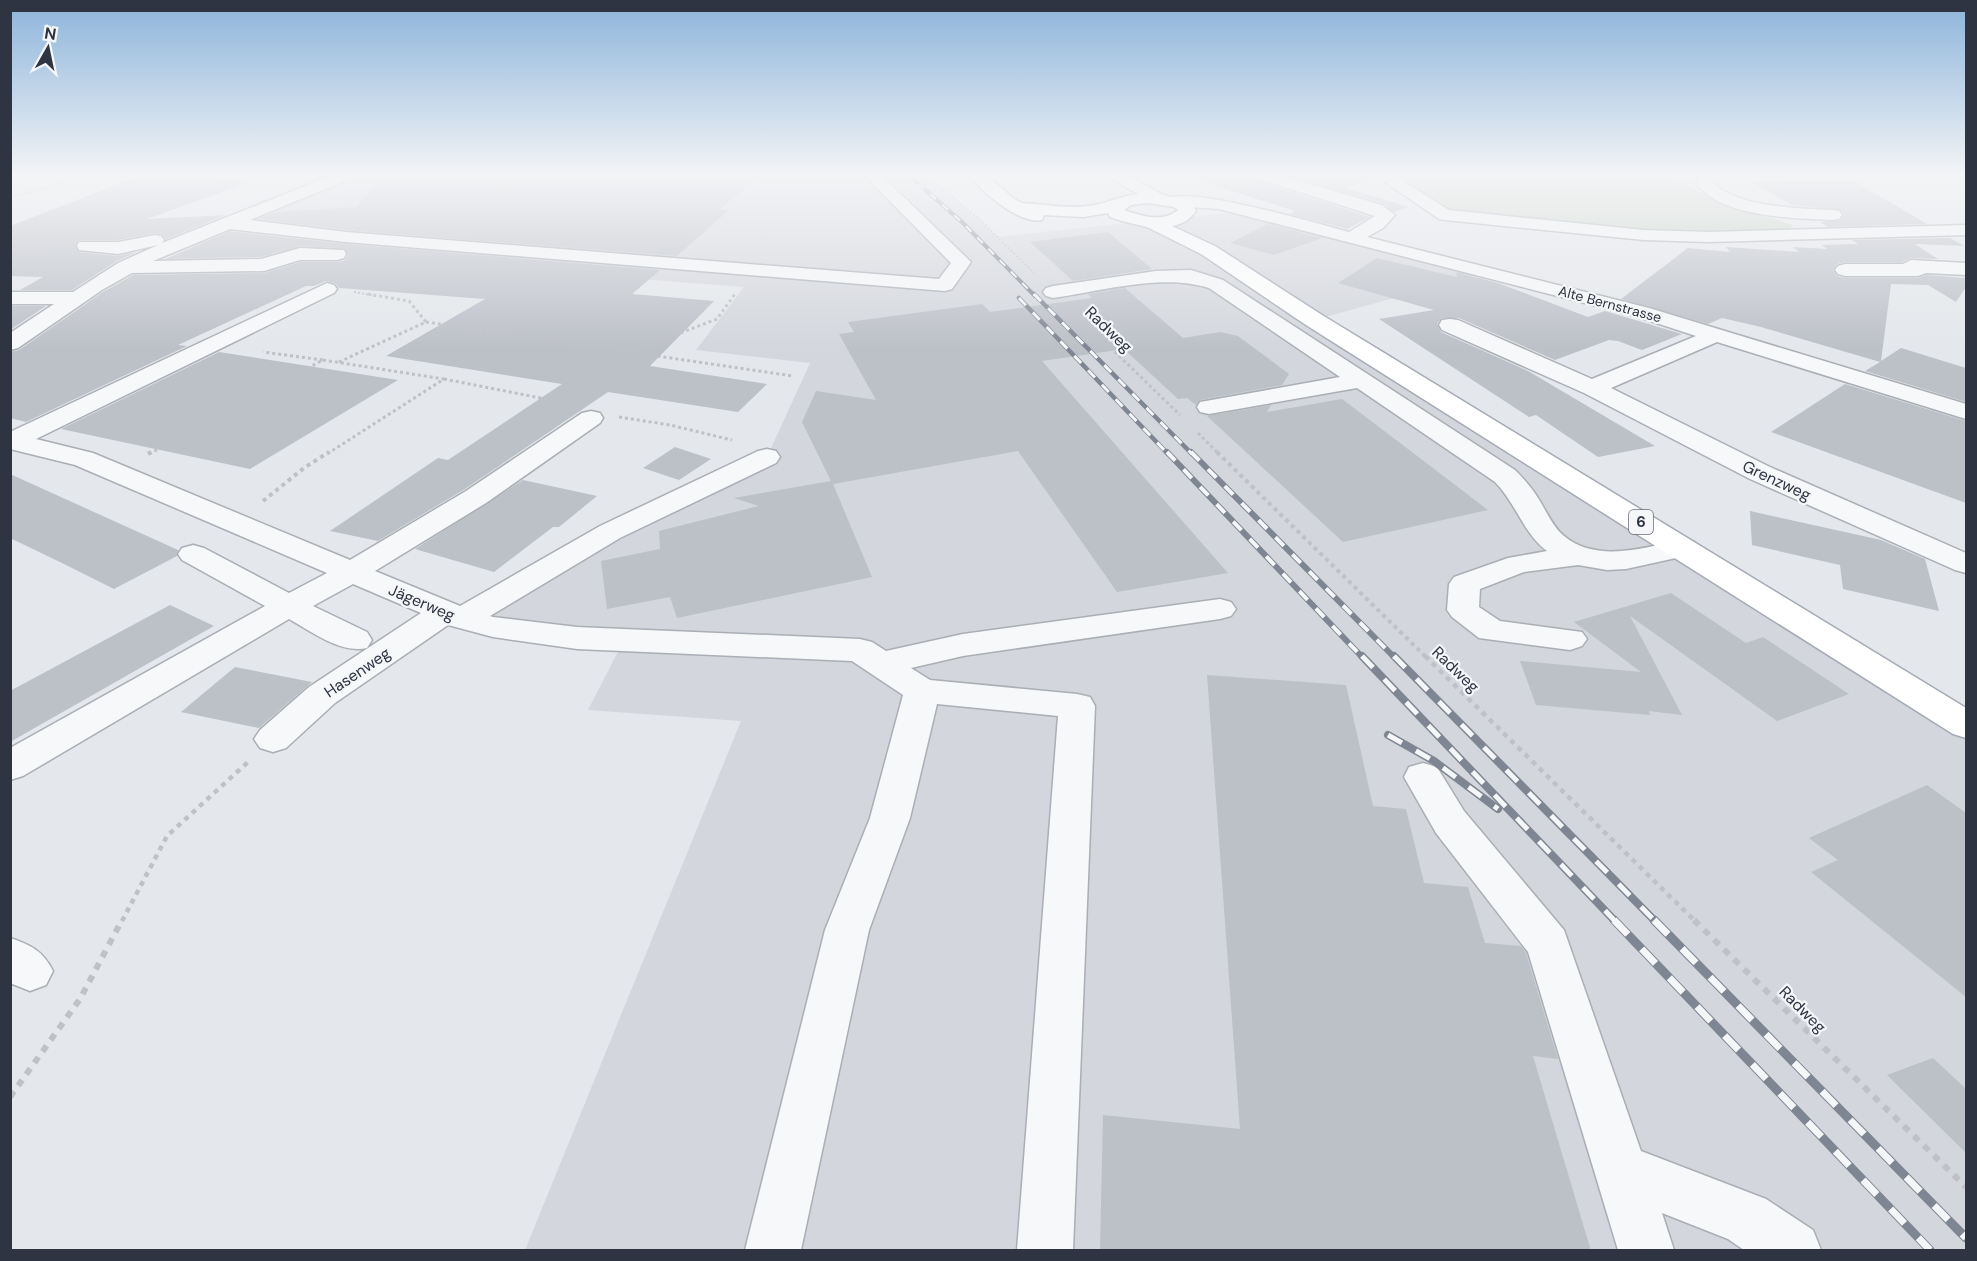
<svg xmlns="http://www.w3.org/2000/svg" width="1977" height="1261" font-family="'DM Sans',sans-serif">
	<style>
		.built { fill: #d3d6dc }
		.green { fill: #c9d4c6 }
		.building { fill: #bcc0c7 }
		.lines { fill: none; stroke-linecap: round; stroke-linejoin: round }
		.minor-casing { stroke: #aaaeb5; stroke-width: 3 }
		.major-casing { stroke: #a5abb5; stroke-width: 3 }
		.path-far4 { stroke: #bfc1c6; stroke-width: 2; stroke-dasharray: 2 2; stroke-linecap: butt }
		.path-far3 { stroke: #bfc1c6; stroke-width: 3; stroke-dasharray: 3 3; stroke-linecap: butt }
		.path-far2 { stroke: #bfc1c6; stroke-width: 4; stroke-dasharray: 4 4; stroke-linecap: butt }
		.path-far1 { stroke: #bfc1c6; stroke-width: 4.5; stroke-dasharray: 5 5; stroke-linecap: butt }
		.path { stroke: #bfc1c6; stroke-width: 6; stroke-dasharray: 7 7; stroke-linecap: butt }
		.minor { fill: #f7f8f9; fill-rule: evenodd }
		.major { fill: #fff; fill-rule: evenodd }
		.rail-far4-casing { stroke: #7f8693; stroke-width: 4 }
		.rail-far3-casing { stroke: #7f8693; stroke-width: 4.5 }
		.rail-far2-casing { stroke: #7f8693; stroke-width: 6 }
		.rail-far1-casing { stroke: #7f8693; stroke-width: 8 }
		.rail-casing { stroke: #7f8693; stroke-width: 9 }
		.rail-far4 { stroke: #f4f6f8; stroke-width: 2; stroke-dasharray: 8; stroke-linecap: butt }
		.rail-far3 { stroke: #f4f6f8; stroke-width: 3; stroke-dasharray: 10; stroke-linecap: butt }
		.rail-far2 { stroke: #f4f6f8; stroke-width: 4; stroke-dasharray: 12; stroke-linecap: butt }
		.rail-far1 { stroke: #f4f6f8; stroke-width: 5; stroke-dasharray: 16; stroke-linecap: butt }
		.rail { stroke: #f4f6f8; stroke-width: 7; stroke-dasharray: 20; stroke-linecap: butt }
		.labels { text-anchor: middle; stroke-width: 4.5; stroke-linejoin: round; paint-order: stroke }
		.far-street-label { font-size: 14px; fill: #2e3442; stroke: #f4f6f8 }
		.shield { fill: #f4f6f8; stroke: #696e79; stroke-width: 1.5 }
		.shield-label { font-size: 15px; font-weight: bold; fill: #2e3442 }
		.street-label { font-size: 16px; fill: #2e3442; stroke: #f4f6f8 }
	</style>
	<rect width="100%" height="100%" fill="#e4e7eb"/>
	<path class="built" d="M351,173H924L998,237L1183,217L1249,212L1487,272L1315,320L1966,725V1250H525L741,721L588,710L624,640L462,619L767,457L810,363L696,350L744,287L275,251L343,238L227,223Z"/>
	<path class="green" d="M1385,173H1668C1693,190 1722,206 1752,214C1766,217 1778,219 1792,225L1789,231L1642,233L1449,213Z"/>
	<g class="building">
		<path d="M147,173H168L249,182L147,219L227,215L166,239L161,234L155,233L118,240H79L75,245L79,252L118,256L137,252L117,261L72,290H20L43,277L10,276V226Z"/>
		<path d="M385,173H762L719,210H729L677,256L346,230L259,219L276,212L356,207Z"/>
		<path d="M1198,173H1246L1249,178L1370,217L1347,229L1289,214L1295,211L1197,180Z"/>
		<path d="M1279,173H1370L1372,179L1346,188L1408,207L1394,212L1383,203Z"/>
		<path d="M1779,181H1854L1927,224L1828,227L1820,222L1839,221L1844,215L1841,210L1792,205L1751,182H1781Z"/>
		<path d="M1268,224L1322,238L1274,255L1230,243Z"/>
		<path d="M230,231L346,244L660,270L632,294L714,301L650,366L767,384L738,412L608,392L465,489L378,541L330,531L438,458L448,460L562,384L386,356L485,299L339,288L335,283L326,281L314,286H306L178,345L187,346L26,422L10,418V352L19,350L103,292L133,275L264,273L300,262H338L345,260L348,255L344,248L300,246L261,257L165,259Z"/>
		<path d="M1108,232L1152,269L1073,281L1030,242Z"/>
		<path d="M1950,238L1964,246L1915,244L1938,259L1911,258L1902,262H1845L1837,264L1833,270L1837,276L1845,278H1918L1926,275L1966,278V287L1956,302L1928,285L1891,284L1881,361L1901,348L1966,368V402L1865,371L1880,362L1761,327L1722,318L1708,324L1621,299L1688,248L1730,252L1726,247L1799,252L1793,247L1827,249L1822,245L1858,244L1852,240Z"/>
		<path d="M1377,258L1457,277L1456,272L1498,283L1588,317L1605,311L1682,334L1642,350L1618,341L1609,340L1555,360L1459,318H1442L1437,324L1441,332L1528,371L1655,446L1598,457L1536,415L1529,417L1379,319L1434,310L1338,283Z"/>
		<path d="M1125,288L1183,338L1220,332L1238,336L1289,374L1282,385L1200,400L1196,405L1187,398L1178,399L1124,349L1042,361L1228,573L1117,592L1018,451L833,484L872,577L677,618L670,597L607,609L601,561L660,549L659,531L759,506L734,498L831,481L802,422L816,391L876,400L839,334L854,332L848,322L982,304L990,312L1092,298L1088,294Z"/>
		<path d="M10,306H46L10,330Z"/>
		<path d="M219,352L398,380L250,469L61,429Z"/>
		<path d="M1845,384L1966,421V503L1771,432Z"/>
		<path d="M1342,399L1404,446L1488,510L1343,542L1207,416L1271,405L1267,412Z"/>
		<path d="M675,447L711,459L679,480L643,468Z"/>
		<path d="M10,474L178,550L177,556L114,589L62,563L10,538Z"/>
		<path d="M523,480L597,496L559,527H553L494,572L415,549Z"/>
		<path d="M1750,511L1881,540L1925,559L1939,611L1843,589L1840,565L1752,545Z"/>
		<path d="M1671,593L1746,643L1763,637L1849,694L1777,721L1630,616L1682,715L1649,711L1650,715L1536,705L1520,661L1641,672L1574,622Z"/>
		<path d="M170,605L214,626L10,742V691Z"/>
		<path d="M235,667L312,682L259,728L181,712Z"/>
		<path d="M1207,675L1346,685L1373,806L1406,809L1424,883L1468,887L1485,943L1521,946L1526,953L1558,1059L1533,1056L1591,1251H1100L1103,1115L1240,1129Z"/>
		<path d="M1927,785L1966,813V997L1811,872L1838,860L1809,838Z"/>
		<path d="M1933,1058L1966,1089V1153L1887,1075Z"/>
	</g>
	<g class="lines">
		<defs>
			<g id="minor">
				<path d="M338,173H359L357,176L250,220L346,232L939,279L951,263L868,179L872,173H888L884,178L971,262L952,289L945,291L346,242L230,229L153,261L261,259L300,248L344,250L346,254L344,258L337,260H300L264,271L132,273L102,290L18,348L10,350V333L54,304H10V292H73L118,263L158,245L118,254L79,250L77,246L79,242H118L155,235L161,236L164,240L162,243Z"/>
				<path d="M1248,173H1272L1382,205L1395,215L1383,228L1367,237L1649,308L1966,404V419L1717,342L1611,388L1770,467L1966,553V573L1955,570L1750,479L1584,393L1442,330L1439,325L1442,320L1450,319L1458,320L1592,379L1696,336L1635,316L1219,209L1173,206L1165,201C1179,182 1322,225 1349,232L1375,216L1250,176Z"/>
				<path d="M1372,173H1390L1449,210L1644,230L1709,232L1966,225V235L1709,242L1644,240L1445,220L1439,219Z"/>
				<path d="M1709,173H1734L1732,176L1712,182C1739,208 1797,208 1833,210L1839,211L1842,215L1839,219L1833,220C1794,218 1721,218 1696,183L1699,176Z"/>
				<path d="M1911,260L1966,263V275L1926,273L1918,276H1845L1838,274L1835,270L1838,266L1845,264H1903Z"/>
				<path d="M1191,270L1223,280L1515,470C1524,479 1532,488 1538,498C1547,512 1552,526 1564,536C1590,558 1627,552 1658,545C1671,543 1680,538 1694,542L1698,548L1694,554L1626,569L1607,570L1578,565L1524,572L1480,589L1479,607L1500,621L1582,632L1587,639L1582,646L1570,650L1479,638L1452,617L1447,610L1449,584L1454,577L1508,558L1547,551C1523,533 1516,503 1495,482L1357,388L1209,414L1200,412L1197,407L1200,402L1340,377L1209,288C1163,273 1101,291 1053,298L1046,296L1043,292L1046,288L1053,286L1156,271Z"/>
				<path d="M327,283L334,285L337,289L334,293L36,439L93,453L350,560L466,491L582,413L591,411L600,413L603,418L600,423L486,503L375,571L460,606L600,526L758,451L767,449L776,451L780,457L776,463L620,538L490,616L493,617L577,627L860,639L872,642L886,651L963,634L1220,599L1231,602L1236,609L1231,616L1220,619L963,656L911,668L930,680L1077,694L1090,697L1095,706L1073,1250H1017L1058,716L937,704L910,818L869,930L801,1250H745L825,930L870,818L903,695L852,661L577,649L493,637L448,625L335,703L286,748L273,752L260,748L254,739L260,730L309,687L421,613L353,584L313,606L367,632L372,640L367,648C341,654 312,632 289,619L23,776L10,780V748L265,606L182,560L178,554L182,548L193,545L204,548L289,593L327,573L75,465L10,449V432Z"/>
				<path d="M1423,763L1437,767L1464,811L1564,930L1641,1151L1766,1199L1813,1230L1821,1250H1744L1728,1239L1662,1213L1674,1250H1618L1528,952L1436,833L1404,777L1409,767Z"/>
				<path d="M10,938C31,945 43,951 53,971L46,985L30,991L10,983Z"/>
			</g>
			<path id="major" d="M967,173H984L1014,199L1022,203C1043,204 1067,209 1088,206C1106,204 1120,196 1138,194L1106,176L1104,173H1123L1163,195L1190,201L1196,211C1189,220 1183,224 1172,226L1215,246L1322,315L1966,708V738L1953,734L1306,325L1201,254L1147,227L1122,221L1110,217L1108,213L1084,217L1044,215L1042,220C1019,225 980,190 967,173ZM1148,203L1174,207L1178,210C1163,223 1141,216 1124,210L1131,205Z"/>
		</defs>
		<use href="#minor" class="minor-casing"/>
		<use href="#major" class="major-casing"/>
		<g class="path-far4">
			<path d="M924,173L977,217L1034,273"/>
			<path d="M10,197L51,187L77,173"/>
			<path d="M10,254L61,255"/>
			<path d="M354,292L377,296"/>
		</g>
		<g class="path-far3">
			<path d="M1076,314L1180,415"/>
			<path d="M426,322L793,376"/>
			<path d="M630,352L717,319L735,294"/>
			<path d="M323,360L444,379L327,454"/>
			<path d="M339,362L426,322L409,301L368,294"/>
			<path d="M444,379L561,402"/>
			<path d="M619,417L670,425L732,440"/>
			<path d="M1198,433L1219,454"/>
			<path d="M149,454L323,360L263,352"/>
		</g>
		<g class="path-far2">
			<path d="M1217,452L1427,658"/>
			<path d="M148,454L151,452"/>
			<path d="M263,501L304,468L329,452"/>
		</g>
		<g class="path-far1">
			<path d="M1425,656L1695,921"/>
			<path d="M122,921L167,836L248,762"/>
		</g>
		<g class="path">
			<path d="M1694,920L1966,1187"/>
			<path d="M10,1097L80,999L122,920"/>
		</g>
		<use href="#minor" class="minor"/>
		<use href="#major" class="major"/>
		<defs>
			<path id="rail-far4" d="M906,173L962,222L1035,296"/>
			<g id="rail-far3">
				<path d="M1034,294L1192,454"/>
				<path d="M1019,298L1168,454"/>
			</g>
			<g id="rail-far2">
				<path d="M1167,452L1363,658"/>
				<path d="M1191,452L1395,658"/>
			</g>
			<g id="rail-far1">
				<path d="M1362,656L1615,921"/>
				<path d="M1394,656L1655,921"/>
				<path d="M1388,735L1434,761L1498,809"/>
			</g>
			<g id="rail">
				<path d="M1614,920L1930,1250"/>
				<path d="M1654,920L1966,1238"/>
			</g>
		</defs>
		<use href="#rail-far4" class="rail-far4-casing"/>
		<use href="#rail-far3" class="rail-far3-casing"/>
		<use href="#rail-far2" class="rail-far2-casing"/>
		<use href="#rail-far1" class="rail-far1-casing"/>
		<use href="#rail" class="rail-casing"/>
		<use href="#rail-far4" class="rail-far4"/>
		<use href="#rail-far3" class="rail-far3"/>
		<use href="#rail-far2" class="rail-far2"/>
		<use href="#rail-far1" class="rail-far1"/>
		<use href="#rail" class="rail"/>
	</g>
	<linearGradient id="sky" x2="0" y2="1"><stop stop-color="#8cb4db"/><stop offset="0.5" stop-color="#f3f4f6"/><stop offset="1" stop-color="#f3f4f6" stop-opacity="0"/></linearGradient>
	<rect width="1977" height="349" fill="url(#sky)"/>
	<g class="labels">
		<g class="far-street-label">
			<text transform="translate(1610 304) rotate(15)" y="5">Alte Bernstrasse</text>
		</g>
		<rect class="shield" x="1629" y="510" width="24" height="24" rx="4.5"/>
		<g class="shield-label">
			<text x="1641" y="527">6</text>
		</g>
		<g class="street-label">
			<text transform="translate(1109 329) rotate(44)" y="6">Radweg</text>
			<text transform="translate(1777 480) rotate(25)" y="6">Grenzweg</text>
			<text transform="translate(422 602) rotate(23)" y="6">Jägerweg</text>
			<text transform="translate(1456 669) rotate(44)" y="6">Radweg</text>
			<text transform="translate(357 672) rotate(-34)" y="6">Hasenweg</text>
			<text transform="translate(1803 1009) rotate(45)" y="6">Radweg</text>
		</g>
	</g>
	<rect width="1977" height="1261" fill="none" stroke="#2e3442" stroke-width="24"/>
	<g transform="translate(48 48) rotate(9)" stroke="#f4f6f8" stroke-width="4.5" paint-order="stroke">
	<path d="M0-4.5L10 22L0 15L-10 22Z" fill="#2e3442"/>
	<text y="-9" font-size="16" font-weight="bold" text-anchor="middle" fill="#2e3442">N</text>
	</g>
</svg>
